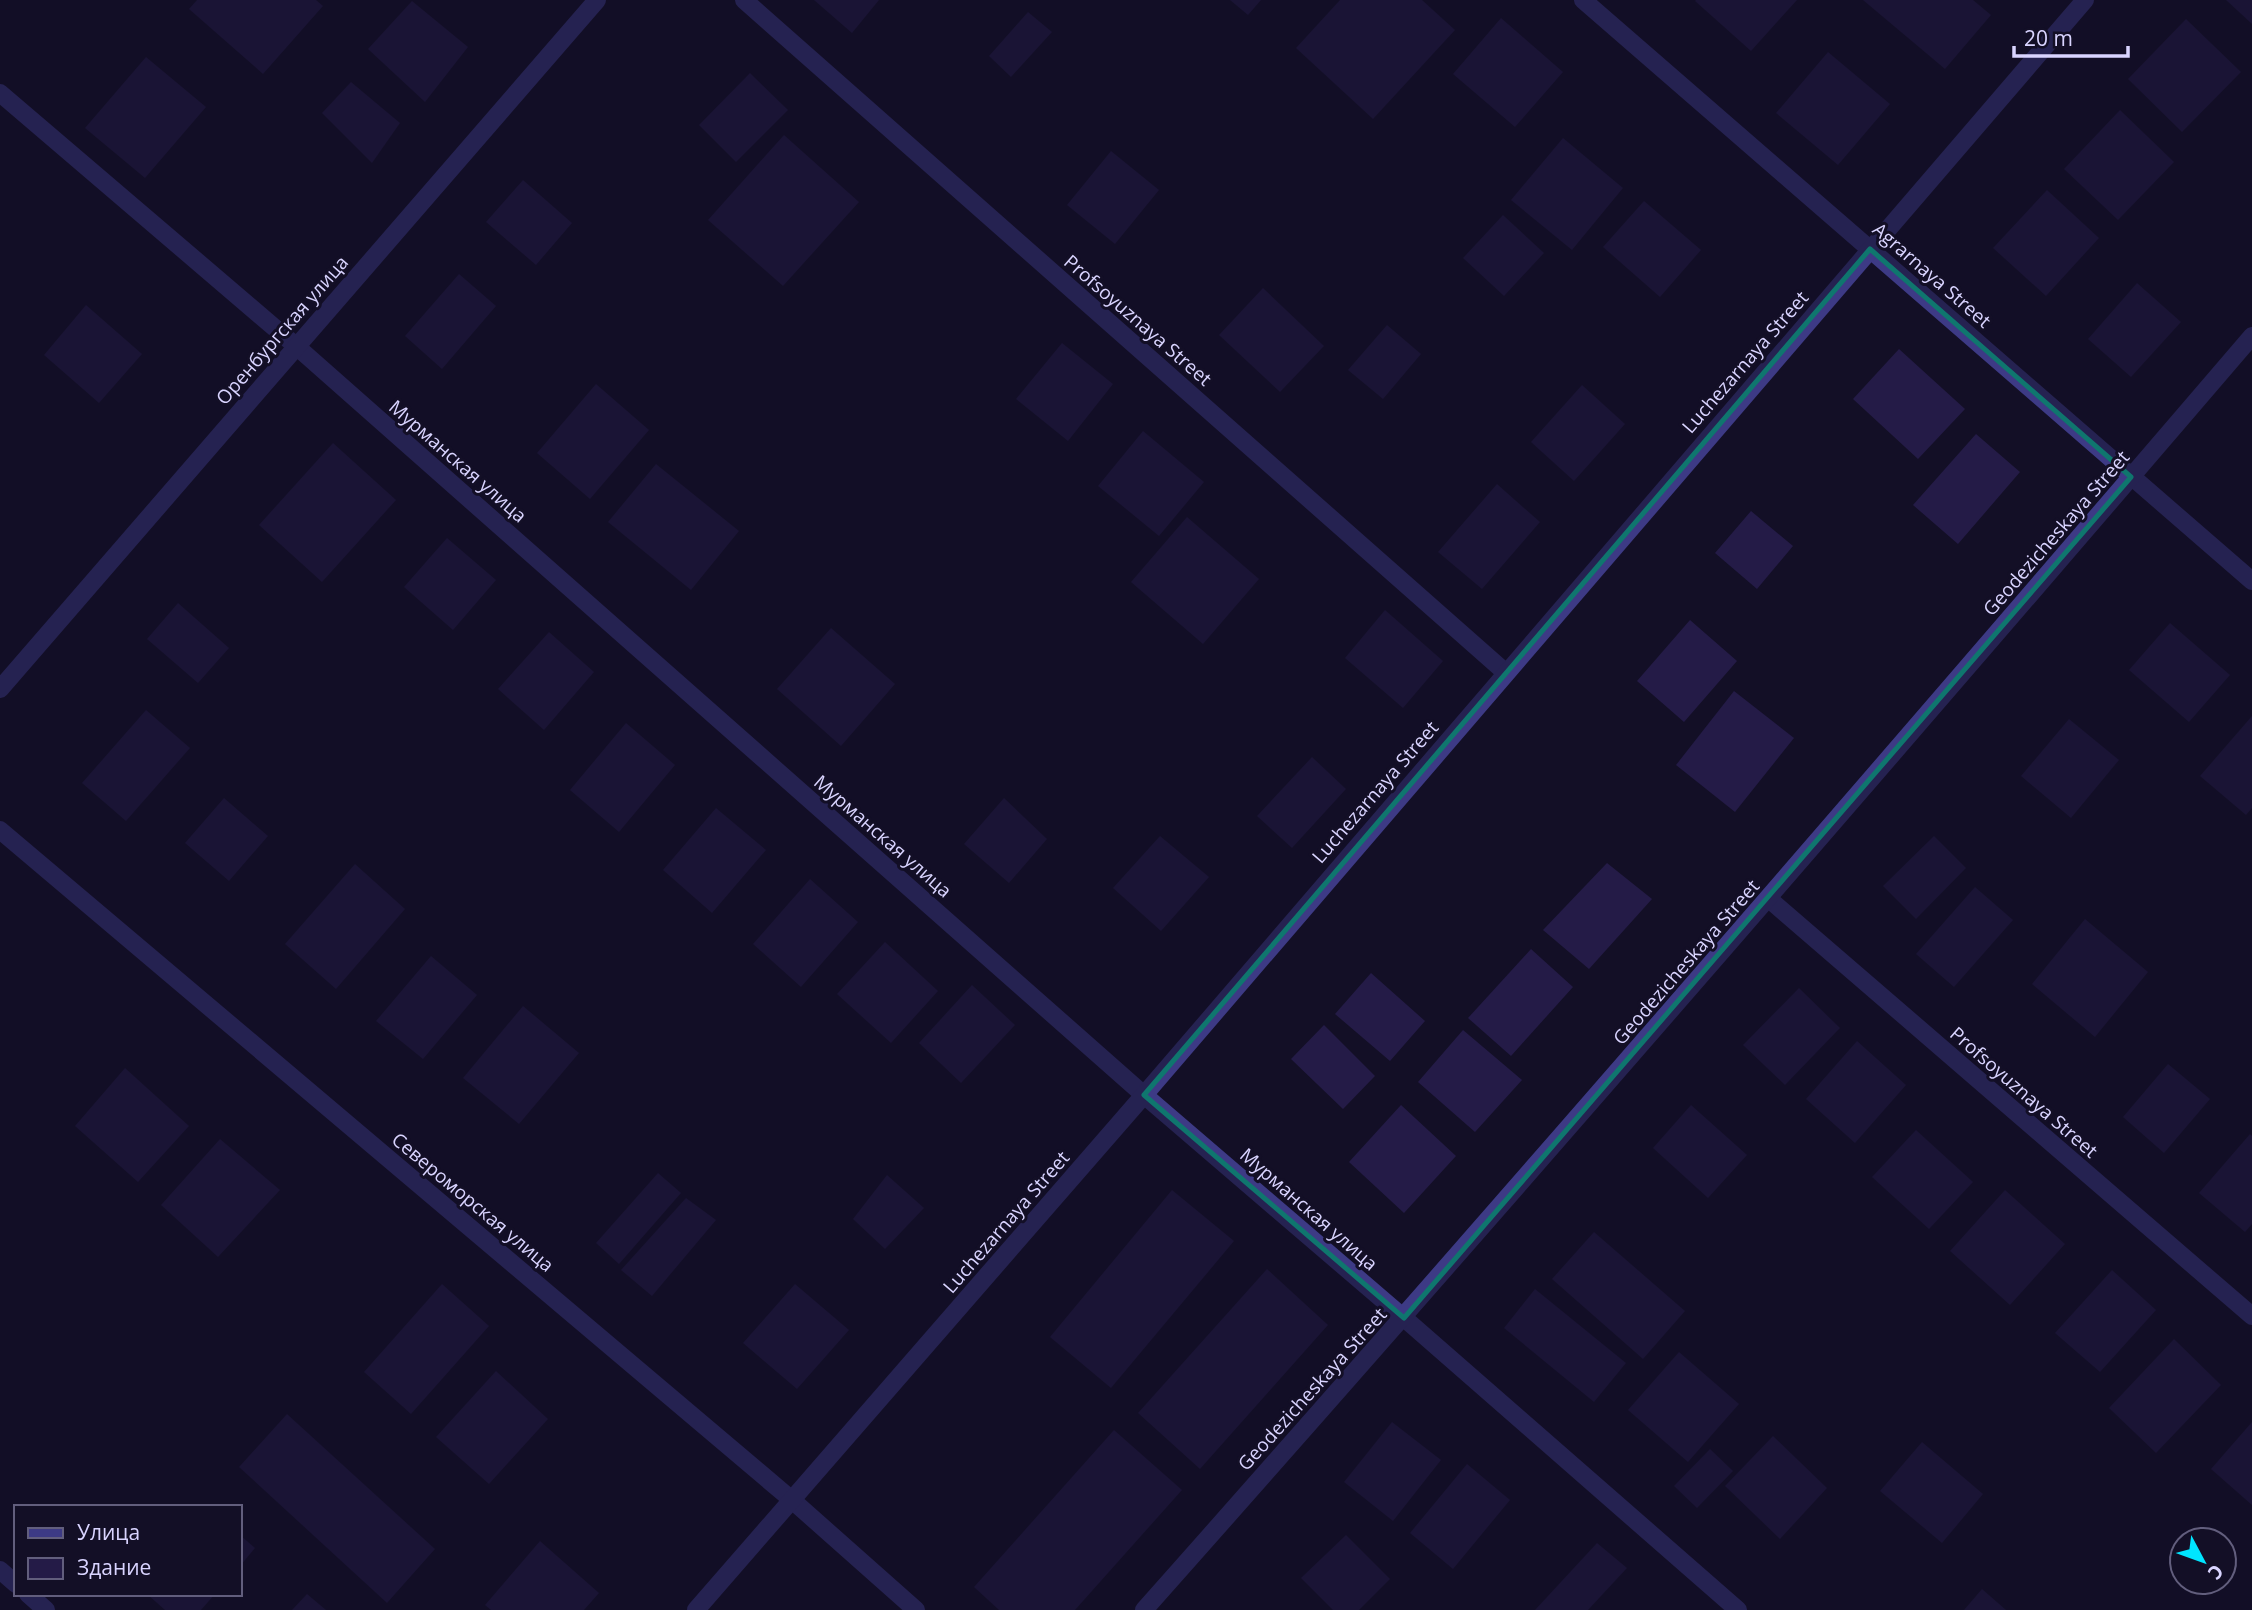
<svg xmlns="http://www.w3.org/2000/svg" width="2252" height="1610" font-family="'Open Sans',sans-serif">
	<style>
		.building { fill: #241b47 }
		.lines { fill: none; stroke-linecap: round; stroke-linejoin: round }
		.street { stroke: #3d3a85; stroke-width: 18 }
		.marked { fill: none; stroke: #0f766e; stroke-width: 5; stroke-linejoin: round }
		.labels { text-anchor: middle; stroke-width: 6; stroke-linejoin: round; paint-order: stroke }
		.street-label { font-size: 19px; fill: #d9d4ff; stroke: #130f26 }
	</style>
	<rect width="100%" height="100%" fill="#130f26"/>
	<g class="building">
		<path d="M197,0H316L323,6L263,74L189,9Z"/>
		<path d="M814,0H879L852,33Z"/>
		<path d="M1230,0H1261L1248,15Z"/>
		<path d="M1340,0H1422L1455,30L1373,119L1296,48Z"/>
		<path d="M1696,0H1797L1751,51L1695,1Z"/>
		<path d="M1863,0H1973L1991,15L1945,69Z"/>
		<path d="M2226,0H2252V24Z"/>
		<path d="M412,1L468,47L425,102L368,49Z"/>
		<path d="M1028,12L1052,32L1011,77L989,56Z"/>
		<path d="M1501,18L1563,72L1515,127L1453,74Z"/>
		<path d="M2186,19L2241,72L2182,132L2128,79Z"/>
		<path d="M1828,52L1890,104L1838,165L1776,113Z"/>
		<path d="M146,57L206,107L145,178L85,128Z"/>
		<path d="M750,73L788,110L736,162L699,125Z"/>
		<path d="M351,82L400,123L372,163L322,113Z"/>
		<path d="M2120,110L2174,162L2118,220L2064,169Z"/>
		<path d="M784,135L859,202L783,286L708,220Z"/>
		<path d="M1563,138L1623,188L1572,250L1511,200Z"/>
		<path d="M1111,151L1159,190L1115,244L1067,205Z"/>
		<path d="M523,180L572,223L536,265L486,222Z"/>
		<path d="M2047,190L2099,238L2046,296L1993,248Z"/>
		<path d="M1644,201L1701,250L1660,297L1603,247Z"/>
		<path d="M1503,215L1544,253L1504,296L1463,258Z"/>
		<path d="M459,274L496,306L442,369L405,336Z"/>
		<path d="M2137,283L2181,322L2131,377L2088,339Z"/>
		<path d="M1263,288L1324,346L1280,392L1219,335Z"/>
		<path d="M86,305L142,354L99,403L44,355Z"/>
		<path d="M1387,325L1421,354L1383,399L1348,370Z"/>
		<path d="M1062,343L1113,384L1068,441L1016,399Z"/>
		<path d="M1899,349L1965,409L1918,459L1853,399Z"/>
		<path d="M596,384L649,430L590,499L537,453Z"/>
		<path d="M1582,385L1625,424L1574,481L1531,442Z"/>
		<path d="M1143,431L1204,482L1159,536L1098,486Z"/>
		<path d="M1976,434L2020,472L1958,544L1913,505Z"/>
		<path d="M333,443L396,500L322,582L259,525Z"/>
		<path d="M656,464L739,531L691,590L608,522Z"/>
		<path d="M1497,484L1540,522L1482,589L1438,552Z"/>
		<path d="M1751,511L1793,546L1757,589L1715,553Z"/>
		<path d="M1187,517L1259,579L1203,644L1131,582Z"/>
		<path d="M447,538L496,580L453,630L404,587Z"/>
		<path d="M178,603L229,648L198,683L147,639Z"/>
		<path d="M1385,610L1443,661L1403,708L1345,658Z"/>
		<path d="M1690,620L1737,661L1684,722L1637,681Z"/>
		<path d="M2170,623L2230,675L2189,722L2129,670Z"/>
		<path d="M831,628L895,684L841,746L777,689Z"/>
		<path d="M549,632L594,672L544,730L498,689Z"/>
		<path d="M1734,691L1794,738L1735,812L1676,765Z"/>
		<path d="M146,710L190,748L126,821L82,783Z"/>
		<path d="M2252,716V808L2246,815L2200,776Z"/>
		<path d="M2069,719L2119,760L2071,818L2021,776Z"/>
		<path d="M626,723L675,765L619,832L570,790Z"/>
		<path d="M1312,757L1346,789L1292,848L1257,816Z"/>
		<path d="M224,798L268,836L229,881L185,843Z"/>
		<path d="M1004,798L1047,839L1009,883L964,844Z"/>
		<path d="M716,808L766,850L712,913L663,870Z"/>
		<path d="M1160,836L1209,877L1161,931L1113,888Z"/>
		<path d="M1934,836L1966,868L1916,919L1883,886Z"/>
		<path d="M1607,863L1652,899L1589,969L1543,930Z"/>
		<path d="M355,864L405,909L336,989L285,944Z"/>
		<path d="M810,879L858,922L801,987L753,944Z"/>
		<path d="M1975,887L2013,920L1954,987L1916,954Z"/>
		<path d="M2085,919L2148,972L2095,1037L2032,984Z"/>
		<path d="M885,942L938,991L891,1043L837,994Z"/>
		<path d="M1531,949L1573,987L1511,1056L1468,1018Z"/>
		<path d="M431,956L477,995L423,1059L376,1021Z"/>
		<path d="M1371,973L1425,1021L1390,1061L1335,1014Z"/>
		<path d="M972,985L1015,1025L961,1083L919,1043Z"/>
		<path d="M1799,988L1840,1028L1785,1085L1743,1045Z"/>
		<path d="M523,1006L579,1053L519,1124L463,1078Z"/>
		<path d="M1324,1025L1375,1076L1343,1109L1291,1059Z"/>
		<path d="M1463,1030L1522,1080L1475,1132L1418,1082Z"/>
		<path d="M1857,1041L1906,1085L1855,1143L1806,1099Z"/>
		<path d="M2168,1064L2210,1099L2164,1153L2123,1117Z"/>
		<path d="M125,1068L189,1126L138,1182L75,1126Z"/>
		<path d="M1401,1105L1456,1156L1404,1213L1349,1162Z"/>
		<path d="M1691,1105L1747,1155L1708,1198L1653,1148Z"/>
		<path d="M1916,1130L1973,1182L1929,1229L1872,1177Z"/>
		<path d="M2250,1134L2252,1136V1224L2245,1232L2199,1193Z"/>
		<path d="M220,1139L280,1190L218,1257L161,1205Z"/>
		<path d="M658,1173L681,1193L619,1264L596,1243Z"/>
		<path d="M887,1175L924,1208L885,1249L853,1219Z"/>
		<path d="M1172,1190L1234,1241L1111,1388L1050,1337Z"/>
		<path d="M2005,1190L2065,1244L2010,1305L1950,1251Z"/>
		<path d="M686,1198L716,1220L652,1296L621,1270Z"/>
		<path d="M1594,1232L1685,1311L1643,1359L1552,1279Z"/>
		<path d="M1267,1269L1328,1325L1200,1469L1138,1413Z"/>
		<path d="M2112,1270L2156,1310L2100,1372L2055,1333Z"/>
		<path d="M442,1284L489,1326L411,1414L364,1372Z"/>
		<path d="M795,1284L849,1330L797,1389L743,1343Z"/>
		<path d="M1535,1289L1626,1363L1594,1402L1504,1328Z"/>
		<path d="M2174,1339L2221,1385L2156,1453L2109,1408Z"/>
		<path d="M1679,1352L1739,1404L1688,1462L1628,1410Z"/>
		<path d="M496,1371L548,1419L489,1484L436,1437Z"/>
		<path d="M287,1414L435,1549L387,1603L239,1467Z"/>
		<path d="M1392,1422L1441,1460L1393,1521L1344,1482Z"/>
		<path d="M2252,1422V1505L2211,1469Z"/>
		<path d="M1114,1430L1182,1490L1075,1610H999L974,1587Z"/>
		<path d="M1773,1436L1827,1488L1780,1539L1725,1486Z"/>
		<path d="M1922,1442L1983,1494L1942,1543L1880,1491Z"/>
		<path d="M1710,1449L1733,1471L1697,1508L1674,1486Z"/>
		<path d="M1467,1464L1510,1500L1453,1569L1410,1533Z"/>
		<path d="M240,1535L255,1548L240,1566Z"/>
		<path d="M1346,1535L1390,1579L1359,1610H1333L1301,1578Z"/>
		<path d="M540,1541L599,1593L584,1610H491L485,1605Z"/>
		<path d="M1597,1543L1627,1568L1588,1610H1535Z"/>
		<path d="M1982,1589L2006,1610H1964Z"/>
		<path d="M147,1594H215L201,1610H165Z"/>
		<path d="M307,1594L326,1610H292Z"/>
	</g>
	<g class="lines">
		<g class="street">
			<path d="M744,0L1505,672"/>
			<path d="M1583,0L2252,581"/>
			<path d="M0,93L296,346L1144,1095L1404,1318L1738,1610"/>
			<path d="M0,689L597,0"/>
			<path d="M0,830L792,1500L916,1610"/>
			<path d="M1769,899L2252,1316"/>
			<path d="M0,1570L16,1584"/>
			<path d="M28,1594L46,1610"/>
			<path d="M696,1610L1144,1095L2085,0"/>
			<path d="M1144,1610C1518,1189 1886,763 2252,336"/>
		</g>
	</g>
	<path d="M0 0H2252V1610H0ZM1870,249L2131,477L1404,1318L1144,1095Z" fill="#130f26" fill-opacity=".55" fill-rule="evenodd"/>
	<path class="marked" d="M1870,249L2131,477L1404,1318L1144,1095Z"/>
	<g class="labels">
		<g class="street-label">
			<text transform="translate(1932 275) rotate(41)" y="7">Agrarnaya Street</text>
			<text transform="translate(1138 320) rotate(41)" y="7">Profsoyuznaya Street</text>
			<text transform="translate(282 330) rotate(-49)" y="7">Оренбургская улица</text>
			<text transform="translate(1745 362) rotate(-49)" y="7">Luchezarnaya Street</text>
			<text transform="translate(458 461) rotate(41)" y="7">Мурманская улица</text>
			<text transform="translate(2056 533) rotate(-49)" y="7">Geodezicheskaya Street</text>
			<text transform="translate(1375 792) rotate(-49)" y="7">Luchezarnaya Street</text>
			<text transform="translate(883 836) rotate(41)" y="7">Мурманская улица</text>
			<text transform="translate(1686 962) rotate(-49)" y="7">Geodezicheskaya Street</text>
			<text transform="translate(2024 1092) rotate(41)" y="7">Profsoyuznaya Street</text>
			<text transform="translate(473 1202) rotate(40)" y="7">Североморская улица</text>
			<text transform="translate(1309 1209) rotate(41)" y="7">Мурманская улица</text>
			<text transform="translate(1006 1222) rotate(-49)" y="7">Luchezarnaya Street</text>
			<text transform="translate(1312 1389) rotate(-48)" y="7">Geodezicheskaya Street</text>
		</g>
	</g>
	<rect x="14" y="1505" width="228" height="91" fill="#130f26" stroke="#625e7d" stroke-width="2"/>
	<rect x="28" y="1528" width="35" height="10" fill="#3d3a85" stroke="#625e7d" stroke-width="2"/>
	<text x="77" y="1540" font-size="21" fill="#d9d4ff">Улица</text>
	<rect x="28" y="1558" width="35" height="21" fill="#241b47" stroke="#625e7d" stroke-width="2"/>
	<text x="77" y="1575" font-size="21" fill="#d9d4ff">Здание</text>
	<g transform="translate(2203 1561) rotate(131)"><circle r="33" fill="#130f26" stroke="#625e7d" stroke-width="2"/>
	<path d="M0-5L12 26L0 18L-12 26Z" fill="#00e5ff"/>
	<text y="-10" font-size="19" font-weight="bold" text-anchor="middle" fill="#d9d4ff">С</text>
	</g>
	<path d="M2014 46v10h114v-10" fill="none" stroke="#d9d4ff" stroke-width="3.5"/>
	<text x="2024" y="46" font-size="21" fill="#d9d4ff" stroke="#130f26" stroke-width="5" paint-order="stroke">20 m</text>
</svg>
